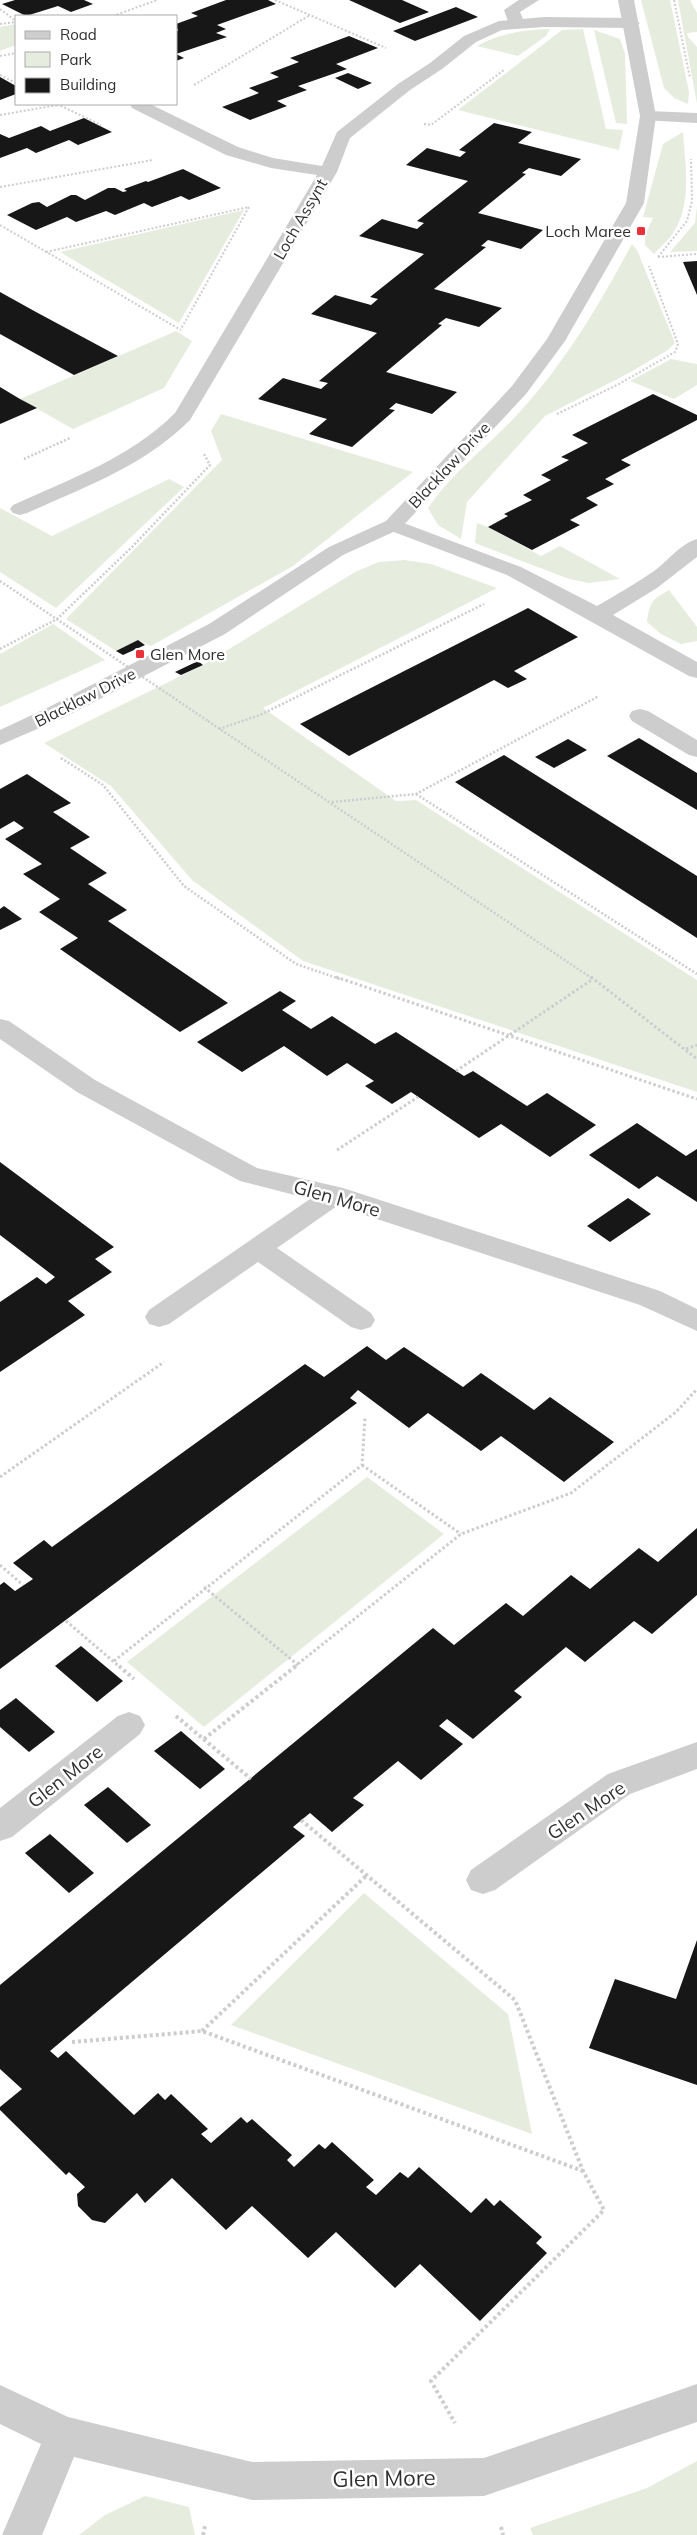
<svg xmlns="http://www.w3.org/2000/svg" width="697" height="2535" font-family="Mulish,sans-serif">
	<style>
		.green { fill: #e6edde }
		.building { fill: #171717 }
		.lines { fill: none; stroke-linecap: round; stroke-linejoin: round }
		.path-far3 { stroke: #cdcdcd; stroke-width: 2; stroke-dasharray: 2 2; stroke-linecap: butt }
		.path-far2 { stroke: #cdcdcd; stroke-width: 2.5; stroke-dasharray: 2 2; stroke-linecap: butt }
		.path-far1 { stroke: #cdcdcd; stroke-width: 3; stroke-dasharray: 2.5 2.5; stroke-linecap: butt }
		.path { stroke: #cdcdcd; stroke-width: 4; stroke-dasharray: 3 3; stroke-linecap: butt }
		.service { fill: #cdcdcd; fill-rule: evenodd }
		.minor { fill: #cdcdcd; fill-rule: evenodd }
		.tertiary { fill: #cdcdcd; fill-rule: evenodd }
		.path-bridge { stroke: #cdcdcd; stroke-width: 2.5; stroke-dasharray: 2 2; stroke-linecap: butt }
		.poi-dot { fill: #e9313a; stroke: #fff; stroke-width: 2 }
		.labels { text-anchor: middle; stroke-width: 5; stroke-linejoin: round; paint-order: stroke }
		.far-street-label { font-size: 16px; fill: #303030; stroke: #fff }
		.far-poi-label { font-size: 16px; fill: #303030; stroke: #fff; text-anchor: end }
		.street-label { font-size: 19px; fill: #303030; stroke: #fff }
		.near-street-label { font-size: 22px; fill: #303030; stroke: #fff }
	</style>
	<rect width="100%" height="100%" fill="#fff"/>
	<g class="green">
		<path d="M641,0H670L689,92L688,104L674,98L664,88Z"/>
		<path d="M678,0H690L697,13V32L687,33L688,37L697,47V104Z"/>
		<path d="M16,24V45L0,51V27Z"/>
		<path d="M550,29L546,36L518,56L477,46C500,33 523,30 550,29Z"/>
		<path d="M583,29L606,129L623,130L619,150L458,110L562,30Z"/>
		<path d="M594,30L620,39L625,54L627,124L616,123Z"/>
		<path d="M683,132C685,164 692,201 675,230C670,239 661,246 654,254L645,245V235L653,218L643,217L663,144Z"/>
		<path d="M697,206V251L670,252L695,223Z"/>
		<path d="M244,210L179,323L60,252Z"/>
		<path d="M632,244L637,250L675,343L668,350L629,373L545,416L467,502L461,539L438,525L428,508C455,468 495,441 525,406C569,357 601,301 632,244Z"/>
		<path d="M176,331L192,341L164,388L73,429L20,399Z"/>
		<path d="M671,359L697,364V385L674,399L630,381Z"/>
		<path d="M221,414L413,472L293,566L151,646L138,640L116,651L66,619L222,460L211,431Z"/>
		<path d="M169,479L184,487L56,608L0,572V508L52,536Z"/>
		<path d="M477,523L488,527L541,556L560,546L620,579L589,583L569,579L475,543Z"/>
		<path d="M404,560L431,564L497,588L263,708L396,801L416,800L697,980V1092L303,961L192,880L111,786L44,743L203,665L355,572L379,562Z"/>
		<path d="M669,590L697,627V641L681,644L661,634L647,622C649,603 652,599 669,590Z"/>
		<path d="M53,624L105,660L0,707V654Z"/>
		<path d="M367,1477L444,1534L204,1727L127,1662Z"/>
		<path d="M364,1893L508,2014L532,2134L231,2025Z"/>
		<path d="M697,2461V2535H533L530,2528L647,2488Z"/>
		<path d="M145,2496L189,2507L195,2535H79L105,2515Z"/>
	</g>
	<g class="building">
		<path d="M15,0H84L93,4L71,12L58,6L26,16L2,4Z"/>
		<path d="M226,0H268L276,4L217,25L226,29L216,33L227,37L176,54L184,58L176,61V31H178L176,24L198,16L191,13Z"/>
		<path d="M349,0H402L429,12L400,23Z"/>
		<path d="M456,7L478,17L415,41L393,31Z"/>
		<path d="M349,36L378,48L336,64L347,69L298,86L307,90L277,101L287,106L250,120L222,107L259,93L249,88L279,77L270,73L299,62L290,58Z"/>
		<path d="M348,73L372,83L358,89L335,78Z"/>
		<path d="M0,77L16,86V94L0,100Z"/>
		<path d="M84,118L112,132L78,145L69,140L36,153L27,148L0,158V134L9,138L41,126L50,131Z"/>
		<path d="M494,123L532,132L518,143L581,159L561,176L529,168L522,173L526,174L478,213L543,230L521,249L488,240L481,246L486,247L434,289L502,308L479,327L446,318L438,324L442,325L386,372L457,392L432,414L396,403L389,409L395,410L352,447L309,434L327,419L258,399L283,378L321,389L328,383L319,381L377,333L311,314L335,295L371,305L378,299L370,297L424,254L359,236L382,219L417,229L424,223L417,221L468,181L406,165L427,148L460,157L466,152L459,150Z"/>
		<path d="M183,169L221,188L189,200L181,196L152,207L144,203L115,215L106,211L76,222L67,217L36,230L7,215L32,203L39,202L47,207L71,195H76L85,200L108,188H115L123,192L127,191L124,189L146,181L148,182Z"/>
		<path d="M697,261V295L683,262Z"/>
		<path d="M0,292L36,312L118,356L74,375L0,334Z"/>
		<path d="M0,387L20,399L37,408L0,424Z"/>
		<path d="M653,394L697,415V420L621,460L631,465L605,479L614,484L586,498L598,505L570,520L580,525L532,550L488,527L508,516L504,514L532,500L523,495L551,480L541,475L569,460L561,457L588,443L572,435Z"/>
		<path d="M528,608L578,637L514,671L527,679L508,688L494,680L349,756L300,724Z"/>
		<path d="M138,640L145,645L123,655L116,651Z"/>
		<path d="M198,661L203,665L181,675L175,672Z"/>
		<path d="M639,738L697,773V810L607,756Z"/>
		<path d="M568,739L587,750L554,768L535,757Z"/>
		<path d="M504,755L697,876V938L455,782Z"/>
		<path d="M27,774L71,803L53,812L90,837L70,848L107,873L88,884L127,910L108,921L228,1003L180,1032L60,949L78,938L39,912L60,899L23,874L42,864L5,839L24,828L14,821L0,829V789Z"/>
		<path d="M4,906L22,919L0,930V909Z"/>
		<path d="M280,991L296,1001L282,1010L311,1029L332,1016L375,1044L396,1032L464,1076L473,1071L527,1106L547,1093L596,1125L550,1157L501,1124L479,1138L411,1092L392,1104L365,1086L374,1081L347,1063L327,1076L284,1046L242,1072L197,1042Z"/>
		<path d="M637,1123L686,1156L697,1149V1202L657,1176L639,1189L589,1155Z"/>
		<path d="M0,1162L114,1247L95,1259L112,1272L68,1301L85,1315L0,1372V1302L37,1277L46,1284L55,1277L0,1235Z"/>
		<path d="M628,1198L651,1214L610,1242L587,1226Z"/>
		<path d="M367,1346L386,1360L404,1347L463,1387L481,1373L534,1410L550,1397L614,1442L564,1482L501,1436L481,1451L428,1413L409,1428L358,1390L350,1398L357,1403L0,1669V1585L4,1582L15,1591L33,1579L13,1563L44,1540L52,1547L305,1364L324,1377Z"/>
		<path d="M697,1528V1595L652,1634L634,1621L585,1662L566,1647L514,1691L522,1697L473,1739L447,1719L439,1726L463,1744L421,1780L398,1761L353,1798L364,1805L332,1832L310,1813L293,1827L305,1836L50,2051L58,2058L66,2051L134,2115L158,2093L165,2100L171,2094L208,2129L201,2134L211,2143L241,2117L247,2123L252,2119L292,2155L287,2160L294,2167L319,2144L325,2149L332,2142L374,2180L366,2187L376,2195L400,2172L408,2178L419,2167L471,2213L486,2198L494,2206L500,2200L542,2237L536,2243L547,2253L480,2321L420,2264L395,2288L336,2232L308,2258L252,2206L226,2230L172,2178L145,2203L137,2193L105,2223L92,2220L78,2206L77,2194L85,2187L69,2172L66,2175L0,2110V2107L22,2089L0,2069V1985L433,1628L454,1645L506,1603L523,1616L571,1575L590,1589L639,1548L658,1562Z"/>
		<path d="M81,1646L123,1681L97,1702L55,1666Z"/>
		<path d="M16,1698L55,1732L29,1752L0,1727V1710Z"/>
		<path d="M181,1731L225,1769L200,1789L154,1751Z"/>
		<path d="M108,1787L151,1825L127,1843L84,1805Z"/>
		<path d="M50,1834L94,1873L69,1893L25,1853Z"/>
		<path d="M697,1940V2085L589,2048L615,1979L676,1999Z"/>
	</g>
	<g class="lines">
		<g class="path-far3">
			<path d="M275,0L386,48"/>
			<path d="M674,0L690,78"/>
			<path d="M0,9L16,21"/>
			<path d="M113,16L157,0"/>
			<path d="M0,24L16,22"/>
			<path d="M0,56L16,53"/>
			<path d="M0,75L16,83"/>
			<path d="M194,85L310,15"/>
			<path d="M57,104L101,125"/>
			<path d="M0,115L58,105"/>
			<path d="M424,124L431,125L504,70"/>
			<path d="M0,187L153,160"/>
			<path d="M0,225L181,330"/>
			<path d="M46,252L249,207L181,329"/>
			<path d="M658,257L687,221L692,201L691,159"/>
			<path d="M658,257L697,254"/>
			<path d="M557,414L619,384L675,352L678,344L649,266"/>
		</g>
		<g class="path-far2">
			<path d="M24,459L70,438"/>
			<path d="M0,581L73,630"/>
			<path d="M0,649L57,619L132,547L210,465L204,454"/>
			<path d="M208,721L593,979"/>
			<path d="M219,729L260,715L484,604"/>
			<path d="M61,758L103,785L184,886L296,964L340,979"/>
			<path d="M416,794L697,974"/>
			<path d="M332,802L416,794L599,696"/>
		</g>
		<g class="path-far1">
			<path d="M336,977L697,1099"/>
			<path d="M591,977L697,1059"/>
			<path d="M686,1049L697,1045"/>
			<path d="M456,1071L593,979"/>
			<path d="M337,1150L418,1097"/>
			<path d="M362,1465L461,1534"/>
			<path d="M0,1477L164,1362"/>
			<path d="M0,1565L23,1585"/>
			<path d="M204,1587L298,1665"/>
			<path d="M66,1621L120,1667"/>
			<path d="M114,1661L362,1465L365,1418"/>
			<path d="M294,1667L461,1534L571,1493L676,1412L697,1389"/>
		</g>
		<g class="path">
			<path d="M119,1666L134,1679"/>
			<path d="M176,1716L251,1779"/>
			<path d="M204,1739L296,1666"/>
			<path d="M301,1820L515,2000L583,2171L604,2210L431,2381L455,2423"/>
			<path d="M202,2031L366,1876"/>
			<path d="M72,2042L202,2031L583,2171"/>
			<path d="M501,2527L503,2535"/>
			<path d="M203,2535L205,2526"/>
		</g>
		<path class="service" d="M519,0H539L520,12L525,24L517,29L509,24L504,10Z"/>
		<g class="minor">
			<path d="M544,17L632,18L640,23L632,28L544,27L502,30L476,42L442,69L410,90L350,138L337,172L190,420C144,466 85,487 27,513L20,515L13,513L10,509L13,505C70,479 130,458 175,413L317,175L271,168L226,155L132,108L130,104H150L238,147L273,158L322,166L337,132L398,84L430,63L464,36L499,21Z"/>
			<path d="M648,111L697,113V123L642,120L640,116L642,112Z"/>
			<path d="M393,519L521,567L597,606C616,595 635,584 654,571C667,562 681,543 697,539V557L693,560L657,588L613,615L697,662V678L689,676L507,575L386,529L383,525L386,521Z"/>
			<path d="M640,709L648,711L697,740V757L689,755L632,721L629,716L632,711Z"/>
			<path d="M0,1019L9,1021L95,1080L257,1168L343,1188L660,1291L697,1309V1331L640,1305L337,1206L277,1248L371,1313L375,1320L371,1327L361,1330L351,1327L258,1262L169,1324L159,1327L149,1324L145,1317L149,1310L310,1199L240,1181L77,1092L0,1039Z"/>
			<path d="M129,1712L140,1716L145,1725L140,1734L12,1837L0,1841V1808L118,1716Z"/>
			<path d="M697,1742V1769L630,1794L495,1890L483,1894L471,1890L466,1880L471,1870L608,1774Z"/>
			<path d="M697,2384V2422L484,2496L252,2500L74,2457L42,2535H2L41,2444L0,2424V2385L68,2417L252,2462L484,2458Z"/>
		</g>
		<path class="tertiary" d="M618,0H634L656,116L644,203L565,341L526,394L400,529L343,555L225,634L65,717L0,745V730L49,707L209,624L329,547L386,521L512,386L547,339L626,203L640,116Z"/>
		<path class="path-bridge" d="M73,630L208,721"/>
	</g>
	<g class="poi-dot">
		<rect x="636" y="226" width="10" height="10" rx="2.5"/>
		<rect x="135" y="649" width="10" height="10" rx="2.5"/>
	</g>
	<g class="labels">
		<g class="far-street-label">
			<text transform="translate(300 219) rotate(-60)" y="6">Loch Assynt</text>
			<text transform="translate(449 465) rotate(-47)" y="6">Blacklaw Drive</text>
			<text transform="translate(85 697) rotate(-27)" y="6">Blacklaw Drive</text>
		</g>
		<g class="far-poi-label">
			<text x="631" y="237">Loch Maree</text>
			<text x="150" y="660" text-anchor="start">Glen More</text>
		</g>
		<g class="street-label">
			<text transform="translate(337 1198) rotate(16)" y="7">Glen More</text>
			<text transform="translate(65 1776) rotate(-38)" y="7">Glen More</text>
			<text transform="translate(586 1810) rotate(-34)" y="7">Glen More</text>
		</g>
		<g class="near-street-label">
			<text transform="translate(384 2478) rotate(-1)" y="8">Glen More</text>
		</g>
	</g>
	<rect x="15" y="15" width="162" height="90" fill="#ffffff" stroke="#acacac"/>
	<rect x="25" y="31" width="25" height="8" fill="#cdcdcd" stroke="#acacac"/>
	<text x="60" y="40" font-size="15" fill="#303030">Road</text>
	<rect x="25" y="52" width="25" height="15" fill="#e6edde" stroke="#acacac"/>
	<text x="60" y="65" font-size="15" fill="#303030">Park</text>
	<rect x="25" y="78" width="25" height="15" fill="#171717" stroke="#acacac"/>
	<text x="60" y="90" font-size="15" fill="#303030">Building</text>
</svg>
